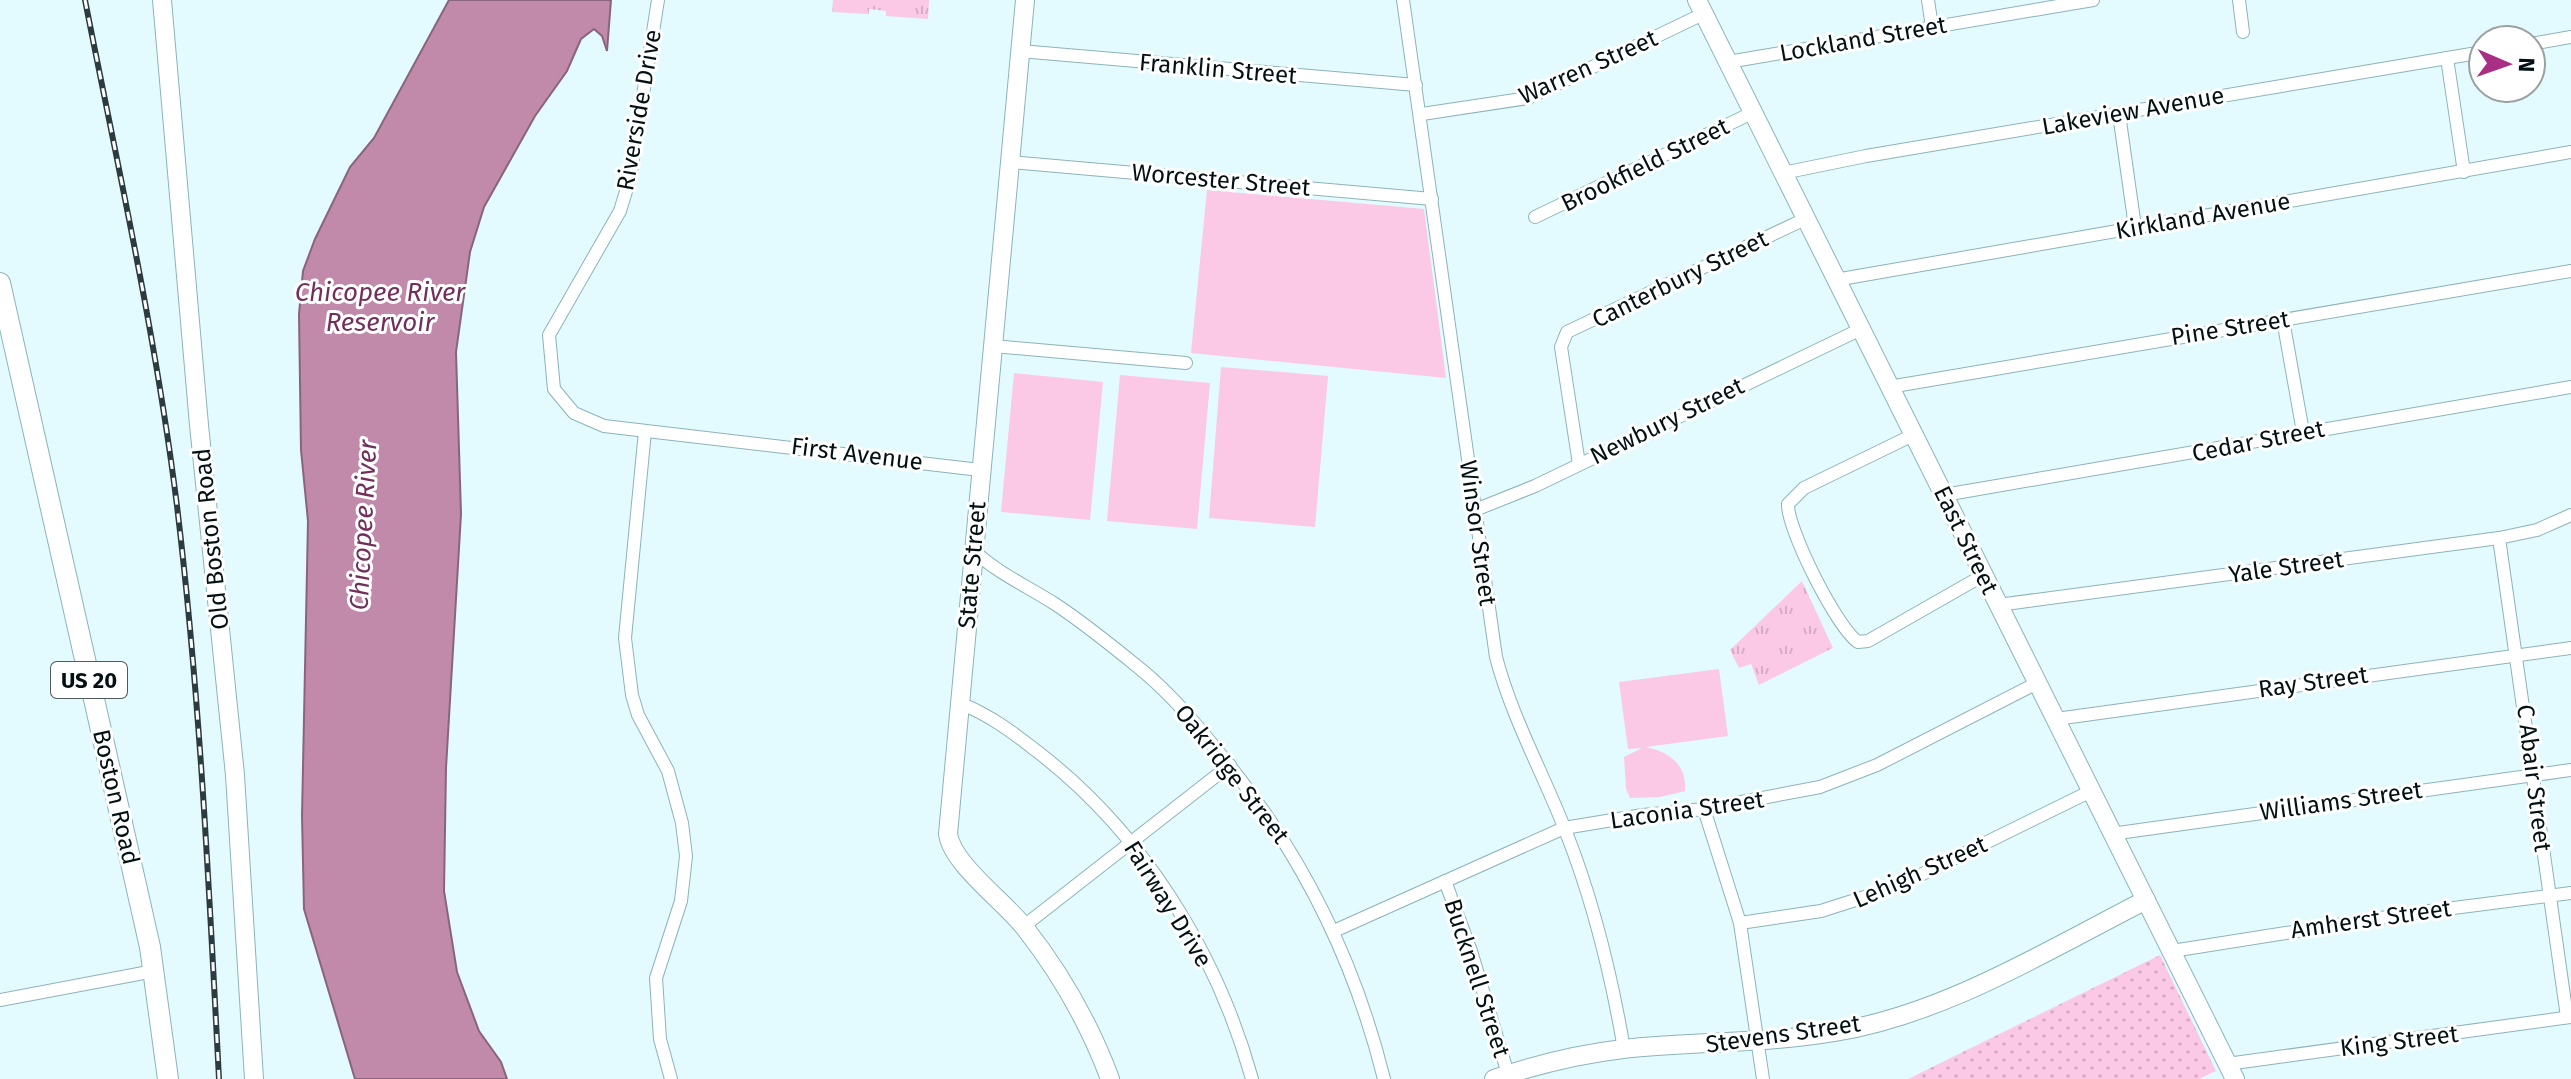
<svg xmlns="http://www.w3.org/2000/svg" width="2571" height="1079" font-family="'Fira Sans',sans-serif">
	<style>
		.grass { fill: url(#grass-dots) }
		.park { fill: url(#park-tufts) }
		.pitch { fill: #fbc8e6 }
		.water { fill: #c189aa; stroke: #88657d; stroke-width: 2 }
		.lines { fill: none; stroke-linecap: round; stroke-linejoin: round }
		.street-casing { stroke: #8cb3ba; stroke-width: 14 }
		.secondary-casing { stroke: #8cb3ba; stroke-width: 20 }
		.primary-casing { stroke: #8cb3ba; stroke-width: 22 }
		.street { stroke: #fff; stroke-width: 12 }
		.secondary { stroke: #fff; stroke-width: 18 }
		.primary { stroke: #fff; stroke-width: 20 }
		.rail-casing { stroke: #2c3b3f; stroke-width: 6 }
		.rail { stroke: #fff; stroke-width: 3; stroke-dasharray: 9; stroke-linecap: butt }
		.labels { text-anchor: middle; stroke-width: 6; stroke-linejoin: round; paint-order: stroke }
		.shield { fill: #fff; stroke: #4f585a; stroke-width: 2 }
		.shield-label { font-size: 22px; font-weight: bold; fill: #041114 }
		.street-label { font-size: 24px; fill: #041114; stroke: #fff }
		.water-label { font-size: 26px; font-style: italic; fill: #732f5b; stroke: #fff }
	</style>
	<defs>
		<pattern id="grass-dots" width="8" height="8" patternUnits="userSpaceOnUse" patternTransform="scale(2)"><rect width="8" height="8" fill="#fbc8e6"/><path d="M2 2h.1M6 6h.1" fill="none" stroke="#d6abc4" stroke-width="1.8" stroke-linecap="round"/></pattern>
		<pattern id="park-tufts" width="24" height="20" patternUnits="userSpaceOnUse" patternTransform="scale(2)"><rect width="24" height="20" fill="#fbc8e6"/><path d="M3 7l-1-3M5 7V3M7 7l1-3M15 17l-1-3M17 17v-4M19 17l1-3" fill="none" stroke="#d6abc4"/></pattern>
	</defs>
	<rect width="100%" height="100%" fill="#e3fbff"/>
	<path class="grass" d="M2160,955L2216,1071L2199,1079H1908Z"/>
	<g class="park">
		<path d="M833,0H929L928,19L886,16V11L869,9V14L832,12Z"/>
		<path d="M1802,581L1833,648L1759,685L1751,664L1739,668L1730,650Z"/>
	</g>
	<g class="pitch">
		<path d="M1207,190L1424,209L1446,378L1191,353Z"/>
		<path d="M1221,367L1328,376L1315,527L1209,518Z"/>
		<path d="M1014,373L1103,382L1090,520L1001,512Z"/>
		<path d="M1120,375L1210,383L1197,529L1107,521Z"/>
		<path d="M1719,669L1728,736L1646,747C1669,752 1687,764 1685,791L1660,797L1630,798L1626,789L1624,757L1642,748L1628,749L1619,682Z"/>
	</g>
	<path class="water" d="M449,0H611L607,51L602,36L594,29L581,39L567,71L535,116L484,207L470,252L456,352L461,514L446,768L444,891L457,972L479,1031L501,1062L507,1079H355L304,909L302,816L308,521L301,450L299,314L303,271L315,239L350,167L374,138Z"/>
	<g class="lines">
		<defs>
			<g id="street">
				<path d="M658,0L630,178L620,211L549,335L554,389L574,413L604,426L980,470"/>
				<path d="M1403,0L1496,657C1512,718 1543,773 1566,832C1594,903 1611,973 1624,1049"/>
				<path d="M1928,0L1932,27"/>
				<path d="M2239,0L2243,32"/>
				<path d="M2531,44L2571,37"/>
				<path d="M1020,51L1416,85"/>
				<path d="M2447,58L2464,172"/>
				<path d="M1728,62L2093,0"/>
				<path d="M1422,114L1528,98L1703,14"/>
				<path d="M2119,114L2135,227"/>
				<path d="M1010,162L1432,199"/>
				<path d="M1783,173L1866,156L2483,52"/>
				<path d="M1535,217L1754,112"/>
				<path d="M1835,280L2571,152"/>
				<path d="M2283,320L2303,432"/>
				<path d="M993,346L1186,363"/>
				<path d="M1889,387L2571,271"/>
				<path d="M645,431L625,638L632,695L638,715L668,771L682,823L686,856L681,901L656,978L660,1039L671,1079"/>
				<path d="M1913,435L1804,488L1788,504C1787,529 1837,628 1858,642L1868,641L1982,576"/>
				<path d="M1579,464L1561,347L1567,332L1805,219"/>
				<path d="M1944,495L2571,387"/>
				<path d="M1475,510L1535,486L1859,330"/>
				<path d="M2499,538L2567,1017"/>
				<path d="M974,551C999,574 1027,586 1055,604C1084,623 1111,645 1138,667C1173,695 1201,730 1229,765C1304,858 1355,962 1384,1079"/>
				<path d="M1998,605L2499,538L2537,530L2571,515"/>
				<path d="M962,704C989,715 1011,731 1034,749C1141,830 1216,950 1252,1079"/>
				<path d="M2056,719L2571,648"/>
				<path d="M1704,809L1740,923L1763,1079"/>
				<path d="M2111,834L2571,770"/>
				<path d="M1445,881L1471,951L1508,1074"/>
				<path d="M1740,923L1821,911L1896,887L2091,791"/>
				<path d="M1024,926L1230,765"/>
				<path d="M1334,931L1564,828L1643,815L1704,809L1820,787L1877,765L2037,683"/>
				<path d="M2172,951L2406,914L2571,893"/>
				<path d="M0,1000L154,971"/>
				<path d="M2227,1064L2571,1017"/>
			</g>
			<g id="secondary">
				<path d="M162,0L199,425L235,775L254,1079"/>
				<path d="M1025,0L948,834C952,864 1005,902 1025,928C1061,974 1090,1025 1110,1079"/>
				<path d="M1697,0L2235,1079"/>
				<path d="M1494,1079C1535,1065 1580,1054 1623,1049C1694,1041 1764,1044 1835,1032C1945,1014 2048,950 2146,900"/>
			</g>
			<path id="primary" d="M0,283L150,947L168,1079"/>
		</defs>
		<use href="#street" class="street-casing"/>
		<use href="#secondary" class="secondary-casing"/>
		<use href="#primary" class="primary-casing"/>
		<use href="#street" class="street"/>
		<use href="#secondary" class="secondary"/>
		<use href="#primary" class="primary"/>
		<defs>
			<path id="rail" d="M85,0C118,168 156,336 177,506C200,696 209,888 219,1079"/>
		</defs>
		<use href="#rail" class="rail-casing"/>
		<use href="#rail" class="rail"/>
	</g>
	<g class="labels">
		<rect class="shield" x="51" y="662" width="76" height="36" rx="6"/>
		<g class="shield-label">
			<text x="89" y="688">US 20</text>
		</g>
		<g class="street-label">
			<text transform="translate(1863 39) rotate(-10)" y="8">Lockland Street</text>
			<text transform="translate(1588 67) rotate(-24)" y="8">Warren Street</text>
			<text transform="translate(1218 69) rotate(5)" y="8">Franklin Street</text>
			<text transform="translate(639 110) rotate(-80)" y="8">Riverside Drive</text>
			<text transform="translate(2133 111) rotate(-10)" y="8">Lakeview Avenue</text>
			<text transform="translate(1645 165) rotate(-26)" y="8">Brookfield Street</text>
			<text transform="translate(1221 180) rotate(5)" y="8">Worcester Street</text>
			<text transform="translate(2203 216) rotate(-10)" y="8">Kirkland Avenue</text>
			<text transform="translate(1680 279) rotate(-26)" y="8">Canterbury Street</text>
			<text transform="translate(2230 328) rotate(-9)" y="8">Pine Street</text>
			<text transform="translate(1667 421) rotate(-26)" y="8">Newbury Street</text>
			<text transform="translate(2258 441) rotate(-11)" y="8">Cedar Street</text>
			<text transform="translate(857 454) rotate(7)" y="8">First Avenue</text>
			<text transform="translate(1478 533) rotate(82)" y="8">Winsor Street</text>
			<text transform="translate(211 539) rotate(-96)" y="8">Old Boston Road</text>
			<text transform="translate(1966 540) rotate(64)" y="8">East Street</text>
			<text transform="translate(972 565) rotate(-85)" y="8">State Street</text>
			<text transform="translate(2286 567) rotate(-8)" y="8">Yale Street</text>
			<text transform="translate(2313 682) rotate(-8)" y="8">Ray Street</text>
			<text transform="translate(1232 774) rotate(52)" y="8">Oakridge Street</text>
			<text transform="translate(2534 778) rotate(83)" y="8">C Abair Street</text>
			<text transform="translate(116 797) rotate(77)" y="8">Boston Road</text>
			<text transform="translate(2341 801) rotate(-8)" y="8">Williams Street</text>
			<text transform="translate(1687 810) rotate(-8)" y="8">Laconia Street</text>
			<text transform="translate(1920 872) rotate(-24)" y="8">Lehigh Street</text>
			<text transform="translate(1168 904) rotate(58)" y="8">Fairway Drive</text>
			<text transform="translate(2371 919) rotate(-8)" y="8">Amherst Street</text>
			<text transform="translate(1477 978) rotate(72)" y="8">Bucknell Street</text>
			<text transform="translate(1783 1034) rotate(-8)" y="8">Stevens Street</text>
			<text transform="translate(2399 1041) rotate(-7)" y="8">King Street</text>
		</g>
		<g class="water-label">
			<text x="380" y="301">Chicopee River<tspan x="380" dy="30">Reservoir</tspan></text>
			<text transform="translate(363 525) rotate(-87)" y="9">Chicopee River</text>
		</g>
	</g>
	<g transform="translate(2507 64) rotate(92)"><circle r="38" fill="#ffffff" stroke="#9ba0a1" stroke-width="2"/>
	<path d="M0-6L14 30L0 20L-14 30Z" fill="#a82f83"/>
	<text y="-12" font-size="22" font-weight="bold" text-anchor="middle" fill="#041114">N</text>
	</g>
</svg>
